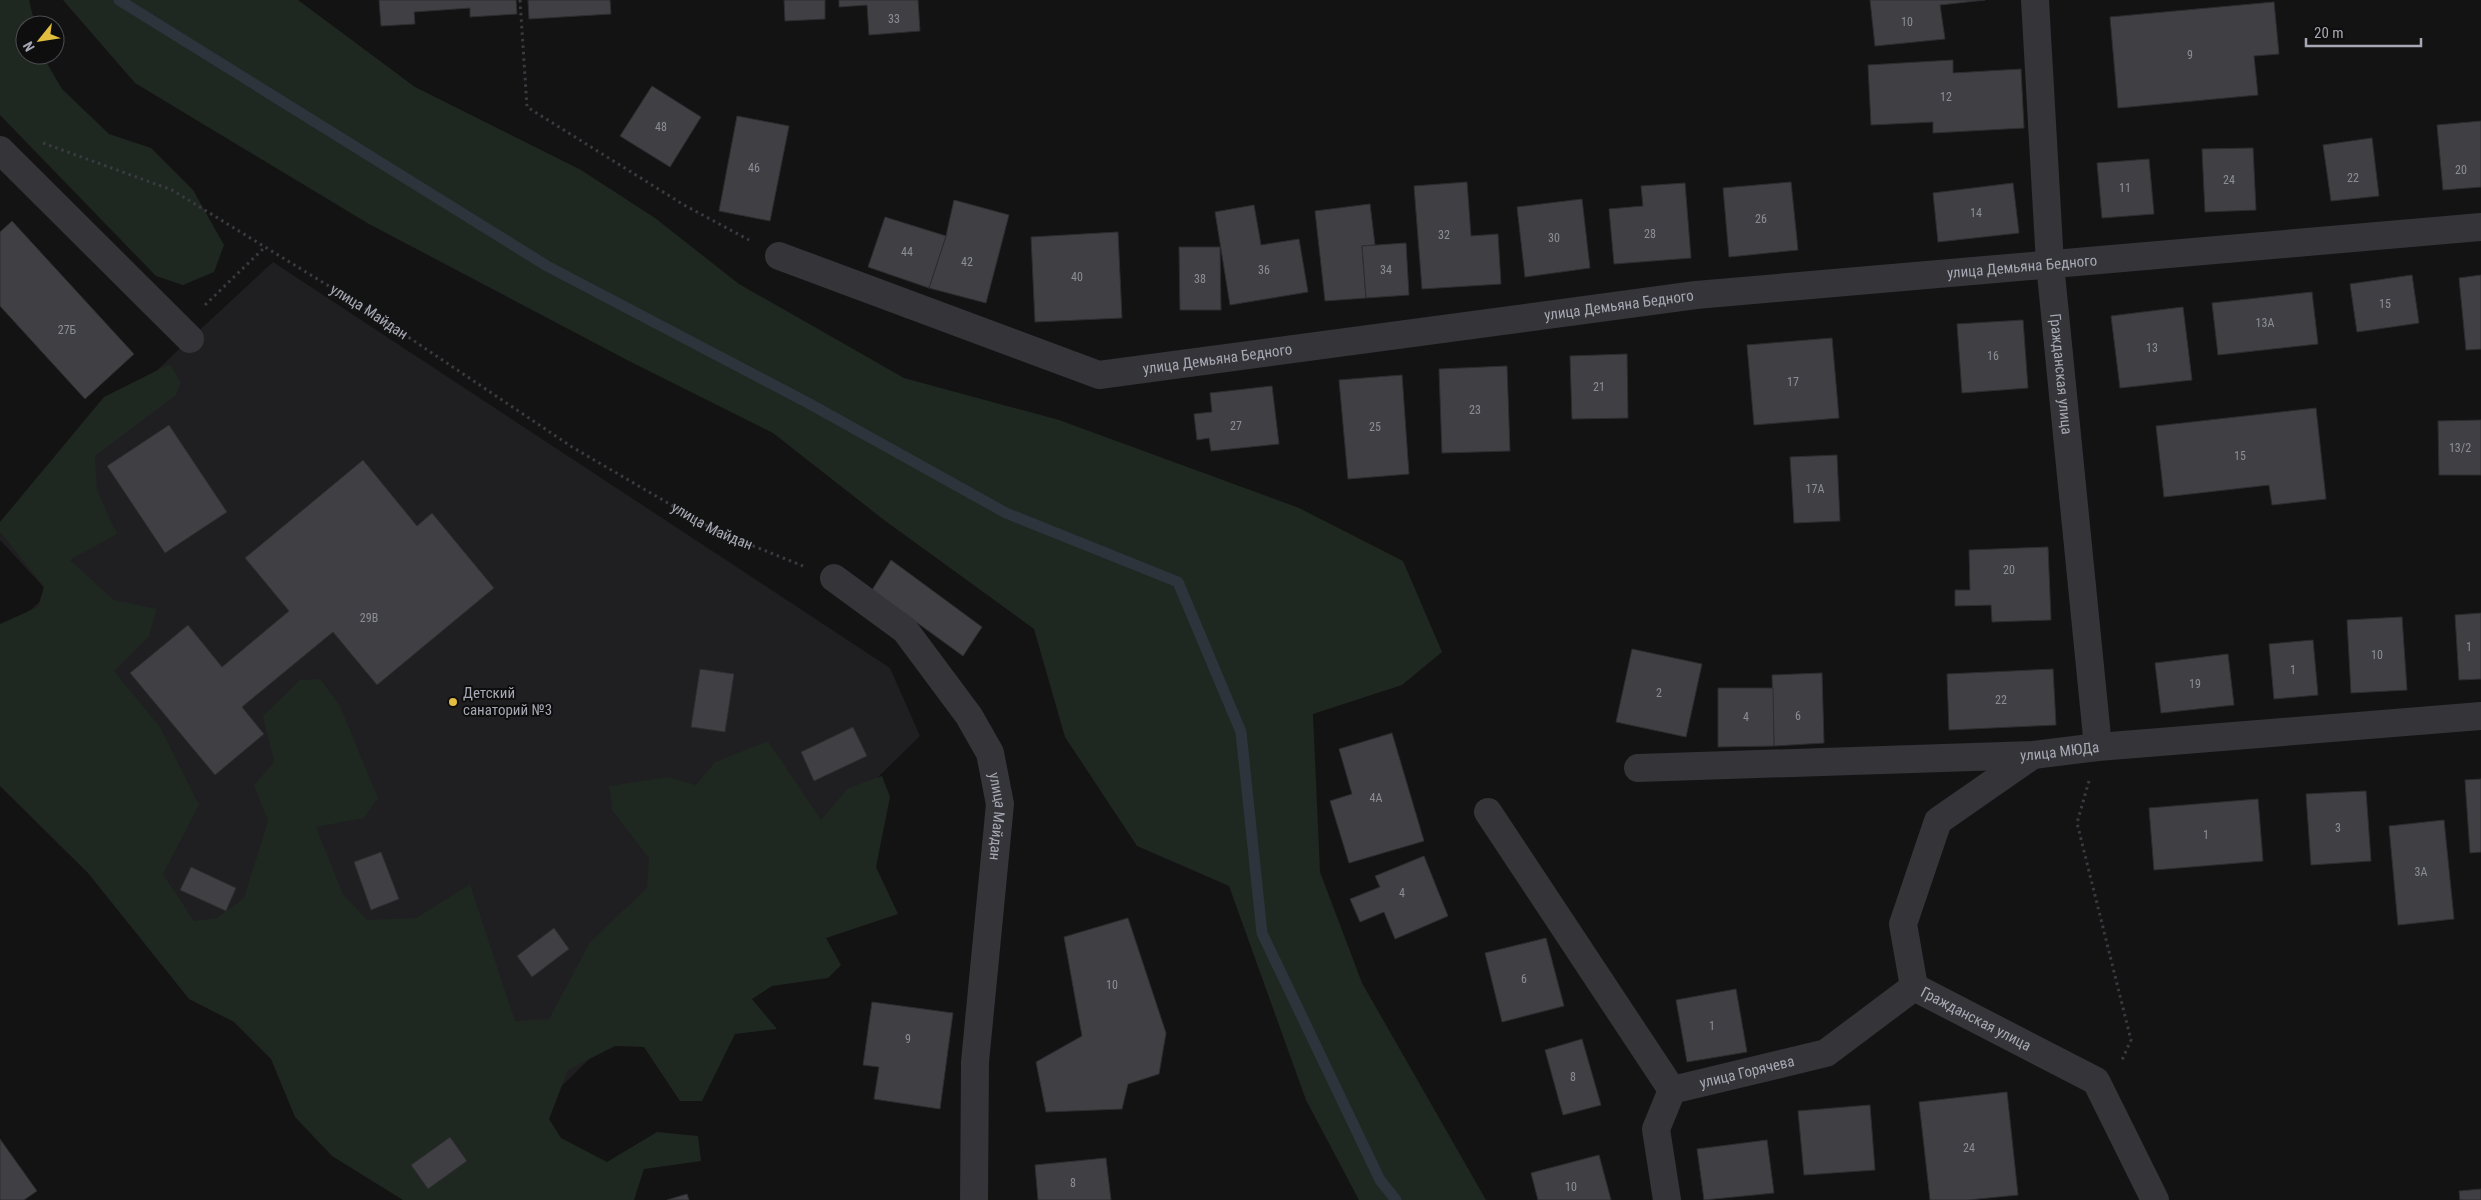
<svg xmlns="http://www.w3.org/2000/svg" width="2481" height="1200" font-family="'Roboto Condensed',sans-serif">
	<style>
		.built { fill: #1f1f21 }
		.green { fill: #1f2721; fill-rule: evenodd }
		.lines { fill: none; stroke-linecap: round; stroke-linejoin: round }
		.stream { stroke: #2d343c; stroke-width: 11 }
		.building { fill: #404044; stroke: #2d2d30 }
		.path { stroke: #3a3b40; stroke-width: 3; stroke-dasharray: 2.5 4; stroke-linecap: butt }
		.minor { stroke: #343439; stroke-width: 28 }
		.poi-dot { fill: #e1be3f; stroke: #0e0e0f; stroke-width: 2 }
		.labels { text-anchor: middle; stroke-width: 4; stroke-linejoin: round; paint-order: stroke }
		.number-label { font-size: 12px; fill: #8c8e97 }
		.street-label { font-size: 15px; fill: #a6a8b3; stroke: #0e0e0f }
		.poi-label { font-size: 15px; fill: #a6a8b3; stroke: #0e0e0f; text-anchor: start }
	</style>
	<rect width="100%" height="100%" fill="#131314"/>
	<path class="built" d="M273,262L890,668L920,736L445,1200H420L0,741V638L49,593L0,540V522L175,353Z"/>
	<g class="green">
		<path d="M0,0H29L35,25H25V55H42L62,89L109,134L151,148L193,190L224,245L214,272L183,285L156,276L0,115Z"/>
		<path d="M63,0H298L415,87L581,170L655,218L739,284L904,378L1059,420L1299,508L1403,561L1442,652L1402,685L1313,714L1320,872L1362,983L1486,1200H1359L1306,1100L1229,886L1137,846L1065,737L1034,629L884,520L773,433L629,361L369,224L135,83Z"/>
		<path d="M170,364L181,383L176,395L95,456L97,490L117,534L70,560L114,600L157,609L149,636L114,671L160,727L199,805L163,874L194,921L217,918L244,898L268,821L254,785L274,762L263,716L300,680L320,679L340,706L378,798L364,818L316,827L343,894L367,920L416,918L470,884L515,1021L549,1019L590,942L647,888L649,858L612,810L609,786L668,777L696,785L715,762L768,741L821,820L848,788L882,776L890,797L876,867L898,914L826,938L841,965L828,978L772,986L752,999L777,1029L735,1034L702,1101H680L644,1047L615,1046L568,1070L549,1119L561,1138L607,1162L657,1132L698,1136L701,1161L644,1169L634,1200H403L332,1156L295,1117L271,1059L234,1022L189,999L88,873L0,786V624L38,607L44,587L0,532V522L104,397ZM450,1137L467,1161L428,1189L411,1165Z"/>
	</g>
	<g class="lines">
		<path class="stream" d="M119,0L547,266L810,404L1006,513L1178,582L1241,732L1262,933L1380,1180L1396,1200"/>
	</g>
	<g class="building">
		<path d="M379,0H516L517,14L470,17V8L414,12L415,24L381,26Z"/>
		<path d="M528,0H610L611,14L529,19Z"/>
		<path d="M784,0H825V19L785,21Z"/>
		<path d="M839,0H918L920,31L869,35L867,5L839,7Z"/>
		<path d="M1870,0H1985L1940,5L1945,39L1875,46Z"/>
		<path d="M2274,2L2279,54L2254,56L2258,95L2118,108L2110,17Z"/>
		<path d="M1953,60V73L2021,69L2024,128L1933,133V122L1871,125L1868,65Z"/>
		<path d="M652,86L701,117L670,167L620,136Z"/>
		<path d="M737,116L789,126L770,221L719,211Z"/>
		<path d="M2481,121V187L2443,190L2437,125Z"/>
		<path d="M2372,138L2379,196L2331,201L2323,145Z"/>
		<path d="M2253,148L2256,210L2205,212L2202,149Z"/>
		<path d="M2149,159L2154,214L2102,218L2097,163Z"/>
		<path d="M1467,182L1471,236L1498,234L1501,284L1422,289L1414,186Z"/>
		<path d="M1791,182L1798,250L1729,257L1723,188Z"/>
		<path d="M1685,183L1691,258L1614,264L1609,209L1643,206L1641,186Z"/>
		<path d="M2013,183L2019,233L1938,242L1933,193Z"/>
		<path d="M1582,199L1590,268L1525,277L1517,207Z"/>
		<path d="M954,200L1009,215L986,303L929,288L946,236Z"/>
		<path d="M1370,204L1375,245L1362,246L1366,298L1325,301L1315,211Z"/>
		<path d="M1254,205L1261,245L1299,239L1308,292L1230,305L1215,212Z"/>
		<path d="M885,217L946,236L929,288L868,267Z"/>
		<path d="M12,221L134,354L85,399L0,306V232Z"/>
		<path d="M1118,232L1122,318L1035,322L1031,237Z"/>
		<path d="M1406,243L1409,295L1366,298L1362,246Z"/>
		<path d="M1179,247H1220L1221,310H1180Z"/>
		<path d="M2412,275L2419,323L2357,332L2350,284Z"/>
		<path d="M2481,275V349L2466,350L2459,278Z"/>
		<path d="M2312,292L2318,344L2218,355L2212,303Z"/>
		<path d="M2183,307L2192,380L2120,388L2111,316Z"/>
		<path d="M2023,320L2028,388L1962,393L1957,324Z"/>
		<path d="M1832,338L1839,418L1754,425L1747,345Z"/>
		<path d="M1627,354L1628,418L1572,419L1570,356Z"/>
		<path d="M1507,366L1510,451L1442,453L1439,369Z"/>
		<path d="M1402,375L1409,474L1348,479L1339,380Z"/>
		<path d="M1272,386L1279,444L1211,451L1209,438L1197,440L1194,414L1212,412L1210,393Z"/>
		<path d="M2316,408L2326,499L2272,505L2269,485L2164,497L2156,426Z"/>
		<path d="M2481,420V475H2439L2438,421Z"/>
		<path d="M169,425L227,512L165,553L107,466Z"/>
		<path d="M1837,455L1840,521L1794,523L1790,457Z"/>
		<path d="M363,460L417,526L432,513L494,588L377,685L333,632L242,707L264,734L215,775L130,673L188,625L222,667L289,611L245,558Z"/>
		<path d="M2048,547L2051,620L1992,622L1991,605L1955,606V590H1970L1969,550Z"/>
		<path d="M891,560L982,627L963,656L872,590Z"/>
		<path d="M2481,613V679L2459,680L2455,615Z"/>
		<path d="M2402,617L2407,690L2351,693L2347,620Z"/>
		<path d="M2313,640L2318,695L2274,699L2269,644Z"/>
		<path d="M1632,649L1702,664L1686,737L1616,722Z"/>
		<path d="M2228,654L2234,705L2161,713L2155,663Z"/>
		<path d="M700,669L734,674L725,732L691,727Z"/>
		<path d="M2053,669L2056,725L1949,730L1947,674Z"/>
		<path d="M1822,673L1824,743L1774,746L1772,675Z"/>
		<path d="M1718,688H1773L1774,746L1718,747Z"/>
		<path d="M853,727L867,756L814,781L801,752Z"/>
		<path d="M1392,733L1424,841L1349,863L1330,801L1352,794L1339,749Z"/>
		<path d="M2481,779V852L2470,853L2465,780Z"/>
		<path d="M2366,791L2371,861L2311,865L2306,794Z"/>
		<path d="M2258,799L2263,861L2154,870L2149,808Z"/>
		<path d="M2444,820L2454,919L2398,925L2389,826Z"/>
		<path d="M381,852L399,899L371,910L354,862Z"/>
		<path d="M1424,856L1448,916L1395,939L1384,912L1360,922L1350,899L1380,887L1375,876Z"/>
		<path d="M191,867L236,888L226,911L180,890Z"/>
		<path d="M1128,918L1166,1033L1159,1074L1128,1084L1122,1109L1046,1112L1036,1062L1082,1036L1064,937Z"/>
		<path d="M554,928L569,949L532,977L517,956Z"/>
		<path d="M1546,938L1564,1006L1502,1022L1485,953Z"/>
		<path d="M1736,989L1747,1052L1687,1062L1676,1000Z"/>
		<path d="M872,1002L953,1013L940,1109L874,1099L879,1067L863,1065Z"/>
		<path d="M1582,1039L1601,1105L1563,1115L1545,1050Z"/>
		<path d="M2007,1092L2018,1195L1968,1200H1930L1919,1102Z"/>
		<path d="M1870,1105L1875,1170L1804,1175L1798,1111Z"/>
		<path d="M450,1137L467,1161L428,1189L411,1165Z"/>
		<path d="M0,1139L37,1191L24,1200H0Z"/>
		<path d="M1767,1140L1774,1193L1704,1200L1697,1149Z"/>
		<path d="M1599,1155L1611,1200H1538L1531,1173Z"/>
		<path d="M1106,1158L1111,1200H1038L1035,1165Z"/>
		<path d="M2481,1189V1200H2460L2459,1191Z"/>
		<path d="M687,1194L689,1200H667Z"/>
	</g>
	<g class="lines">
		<g class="path">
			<path d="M520,0L527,107L684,205L749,240"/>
			<path id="s1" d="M43,143L172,190L368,310L572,447L714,530L803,566"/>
			<path d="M205,305L265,247"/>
			<path d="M2089,781L2077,823L2131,1040L2122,1060"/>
		</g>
		<g class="minor">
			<path id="s2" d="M2035,0L2050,264L2098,747"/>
			<path d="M0,150L190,339"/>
			<path id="s3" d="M779,256L1099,375L1696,295L2481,227"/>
			<path id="s4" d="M834,578L905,630L969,716L990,753L1000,804L975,1062L974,1200"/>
			<path id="s5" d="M2033,755L1938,821L1903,924L1914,987L2096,1081L2155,1200"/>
			<path id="s6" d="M1638,768L2033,755L2098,747L2481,716"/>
			<path d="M1488,812L1672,1090"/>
			<path id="s7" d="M1667,1200L1656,1129L1672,1090L1826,1053L1914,987"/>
		</g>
	</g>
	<circle class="poi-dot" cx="453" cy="702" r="5"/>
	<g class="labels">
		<g class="number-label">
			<text x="894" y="23">33</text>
			<text x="1907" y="26">10</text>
			<text x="2190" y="59">9</text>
			<text x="1946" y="101">12</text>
			<text x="661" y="131">48</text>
			<text x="754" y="172">46</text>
			<text x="2461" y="174">20</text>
			<text x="2353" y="182">22</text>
			<text x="2229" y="184">24</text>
			<text x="2125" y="192">11</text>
			<text x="1976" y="217">14</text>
			<text x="1761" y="223">26</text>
			<text x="1650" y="238">28</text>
			<text x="1444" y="239">32</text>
			<text x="1554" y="242">30</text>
			<text x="907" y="256">44</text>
			<text x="967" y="266">42</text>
			<text x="1264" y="274">36</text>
			<text x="1386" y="274">34</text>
			<text x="1077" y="281">40</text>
			<text x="1200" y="283">38</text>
			<text x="2385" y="308">15</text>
			<text x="2265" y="327">13А</text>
			<text x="67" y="334">27Б</text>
			<text x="2152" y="352">13</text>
			<text x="1993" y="360">16</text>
			<text x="1793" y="386">17</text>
			<text x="1599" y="391">21</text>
			<text x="1475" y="414">23</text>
			<text x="1236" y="430">27</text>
			<text x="1375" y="431">25</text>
			<text x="2460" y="452">13/2</text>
			<text x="2240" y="460">15</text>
			<text x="1815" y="493">17А</text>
			<text x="2009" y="574">20</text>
			<text x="369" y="622">29В</text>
			<text x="2469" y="651">1</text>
			<text x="2377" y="659">10</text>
			<text x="2293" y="674">1</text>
			<text x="2195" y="688">19</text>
			<text x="1659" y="697">2</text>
			<text x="2001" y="704">22</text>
			<text x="1798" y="720">6</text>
			<text x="1746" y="721">4</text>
			<text x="1376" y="802">4А</text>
			<text x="2338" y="832">3</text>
			<text x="2206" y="839">1</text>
			<text x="2421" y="876">3А</text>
			<text x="1402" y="897">4</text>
			<text x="1524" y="983">6</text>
			<text x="1112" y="989">10</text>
			<text x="1712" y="1030">1</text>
			<text x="908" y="1043">9</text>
			<text x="1573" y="1081">8</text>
			<text x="1969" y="1152">24</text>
			<text x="1073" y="1187">8</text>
			<text x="1571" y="1191">10</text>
		</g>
		<g class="street-label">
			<text dy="5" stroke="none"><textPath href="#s3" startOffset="1271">улица Демьяна Бедного</textPath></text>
			<text dy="5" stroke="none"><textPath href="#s3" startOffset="866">улица Демьяна Бедного</textPath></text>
			<text dy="5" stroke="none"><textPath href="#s1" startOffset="369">улица Майдан</textPath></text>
			<text dy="5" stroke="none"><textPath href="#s3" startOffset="461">улица Демьяна Бедного</textPath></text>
			<text dy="5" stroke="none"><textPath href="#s2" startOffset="375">Гражданская улица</textPath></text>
			<text dy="5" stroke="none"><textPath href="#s1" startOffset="774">улица Майдан</textPath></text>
			<text dy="5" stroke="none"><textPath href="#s6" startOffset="422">улица МЮДа</textPath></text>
			<text dy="5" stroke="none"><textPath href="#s4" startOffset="302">улица Майдан</textPath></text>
			<text dy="5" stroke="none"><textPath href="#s5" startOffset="358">Гражданская улица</textPath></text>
			<text dy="5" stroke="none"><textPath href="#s7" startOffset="191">улица Горячева</textPath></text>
		</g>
		<g class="poi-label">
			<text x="463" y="698">Детский<tspan x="463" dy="17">санаторий №3</tspan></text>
		</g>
	</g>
	<g transform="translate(40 40) rotate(240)"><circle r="24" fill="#0e0e0f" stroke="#4b4c51"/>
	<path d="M0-4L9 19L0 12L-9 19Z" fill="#e1be3f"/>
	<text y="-8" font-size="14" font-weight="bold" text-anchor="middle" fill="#a6a8b3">N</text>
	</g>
	<path d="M2306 38v8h115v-8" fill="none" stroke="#a6a8b3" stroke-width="2.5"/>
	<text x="2314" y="38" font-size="15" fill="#a6a8b3" stroke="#0e0e0f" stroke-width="4" paint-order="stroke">20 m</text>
</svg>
